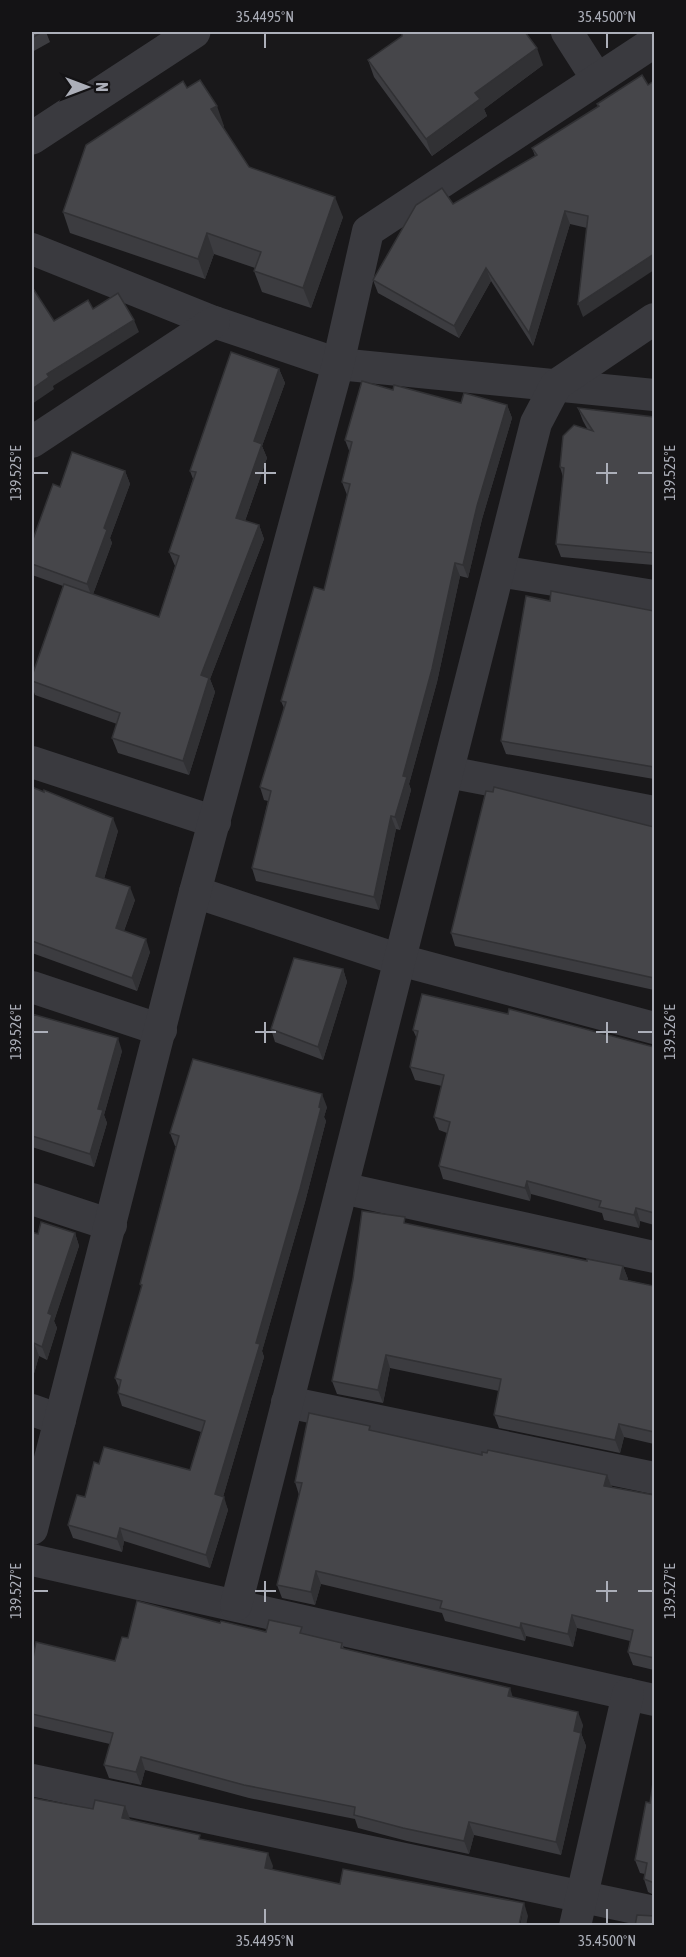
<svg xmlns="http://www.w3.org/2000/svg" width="686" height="1957" font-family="'Asap Condensed',sans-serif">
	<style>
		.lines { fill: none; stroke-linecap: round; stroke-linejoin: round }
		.minor { stroke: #3a3a3f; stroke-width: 32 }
		.tertiary { stroke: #3a3a3f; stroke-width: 33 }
		.wall { fill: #3c3c40 }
		.shaded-wall { fill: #313134 }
		.building { fill: #46464a; stroke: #313134; stroke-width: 1.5 }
		.ticks { fill: none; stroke: #acafb9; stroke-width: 2 }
		.neatline { fill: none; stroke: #acafb9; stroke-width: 2 }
		.ticks-label { font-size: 15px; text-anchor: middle; fill: #acafb9 }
	</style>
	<rect width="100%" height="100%" fill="#19181a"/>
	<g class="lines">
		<g class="minor">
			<path d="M567,32L597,79"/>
			<path d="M32,249L214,322L338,364L654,395"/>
			<path d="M32,442L214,322"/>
			<path d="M499,571L654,596"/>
			<path d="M32,762L215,822"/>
			<path d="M448,772L654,812"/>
			<path d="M195,892L400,960L654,1028"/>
			<path d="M32,987L161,1030"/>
			<path d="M342,1188L654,1257"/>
			<path d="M32,1199L111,1225"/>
			<path d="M287,1402L654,1478"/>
			<path d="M32,1410L60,1420"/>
			<path d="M32,1529L195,892L338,364L368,231L654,42"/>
			<path d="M32,1560L654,1700"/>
			<path d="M236,1605L536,423L556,385L654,319"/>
			<path d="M32,1780L654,1912"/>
			<path d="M575,1926L628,1694"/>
		</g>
		<path class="tertiary" d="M32,138L194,32"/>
	</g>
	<g class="wall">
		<path d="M32,32H47H46L50,42L32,52Z"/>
		<path d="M368,60L543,65L484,109L487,116L432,156L374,77Z"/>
		<path d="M642,75L583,317L587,228L570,224L533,346L491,281L459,338L378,293L373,280L453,204L535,156L532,148L598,107L597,104Z"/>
		<path d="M187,88L224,126L223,127L249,167L343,217L311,308L262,292L254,271L255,268L214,254L205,279L70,233L63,212Z"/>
		<path d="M279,369L285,383L262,446L267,458L245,521L259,525L264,539L210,679L215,692L189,775L118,753L112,738L117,724L35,695L32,686V676L63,586L32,575V564L60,487L125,471L130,484L110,538L112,543L93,594L159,617L175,566L169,552L193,479L190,471Z"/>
		<path d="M393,390L461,403L507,405L512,418L482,519L468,578L460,576L437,682L409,784L411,790L400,830L396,829L379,910L256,881L252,868L268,801L264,800L260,787L284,708L281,701L324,590L347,495L342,482L350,453L345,440Z"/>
		<path d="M578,408L654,417V565L561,557L556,544L563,477L560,467L588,430L583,421Z"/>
		<path d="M550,601L654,611V779L506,754L501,741Z"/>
		<path d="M32,787L118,831L104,879L135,900L124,931L150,952L137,991L32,953Z"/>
		<path d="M654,827V990L455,946L451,933Z"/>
		<path d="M343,969L347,982L323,1060L275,1042L271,1029Z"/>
		<path d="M32,1012V1014L122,1051L104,1115L107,1123L94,1167L32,1147Z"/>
		<path d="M413,1030L654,1047V1225L640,1221L639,1228L604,1220L602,1213L531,1194L530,1201L443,1179L439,1166L447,1133L439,1130L434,1117L442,1086L415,1080L410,1067L417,1039Z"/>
		<path d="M327,1107L324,1117L326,1121L305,1202L262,1351L264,1357L223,1497L228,1510L210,1568L124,1541L122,1552L73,1538L68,1525L85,1497L99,1464L190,1470L201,1432L122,1406L118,1393L119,1388L115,1378L142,1288L140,1284L176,1146H175L170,1133Z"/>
		<path d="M408,1224L587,1261L623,1266L628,1279L627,1280L654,1286V1444L624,1437L620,1453L499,1428L494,1415L499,1391L390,1368L383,1403L337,1394L332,1381Z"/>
		<path d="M32,1232L38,1234L75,1233L79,1246L54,1321L57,1328L47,1360L39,1356L33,1377L32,1376Z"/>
		<path d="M372,1431L482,1455L607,1475L612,1487L654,1495V1670L633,1665L628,1652L630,1641L577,1628L573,1647L526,1636L525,1641L445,1621L442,1613L321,1584L315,1605L282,1598L277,1585L299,1495L295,1482Z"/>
		<path d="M220,1623L266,1632L304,1634L342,1643L344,1649L513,1697L583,1725L581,1733L586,1746L561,1855L474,1835L469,1854L407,1841L358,1828L355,1819L249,1798L145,1770L141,1785L109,1778L104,1765L110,1744L32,1726V1663L115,1661L128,1638Z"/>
		<path d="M654,1776V1895L648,1892L644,1879L645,1874L640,1873L635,1860L650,1803Z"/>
	</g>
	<g class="shaded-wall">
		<path d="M537,48L543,65L484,109L487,116L432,156L426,139L475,93Z"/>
		<path d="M217,106L224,126L219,130L211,109Z"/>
		<path d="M335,197L343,217L311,308L303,288Z"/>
		<path d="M565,211L570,224L533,346L529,333Z"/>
		<path d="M207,233L214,254L205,279L198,259Z"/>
		<path d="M654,254V270L583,317L578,304Z"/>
		<path d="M486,268L491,281L459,338L454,326Z"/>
		<path d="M134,320L139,332L53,386L54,389L32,404V389L47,374Z"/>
		<path d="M279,369L285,383L262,446L267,458L241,532L236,518L254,441Z"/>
		<path d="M507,405L512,418L482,519L468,578L463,565L477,506Z"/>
		<path d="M125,471L130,484L110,538L112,543L92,597L87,584L104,528Z"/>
		<path d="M259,525L264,539L210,679L215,692L189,775L183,761L201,675Z"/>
		<path d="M455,563L460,576L437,682L409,784L411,790L400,830L395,817L403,776Z"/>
		<path d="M391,816L396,829L379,910L374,897Z"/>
		<path d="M113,818L118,831L101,889L96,876Z"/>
		<path d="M130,887L135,900L120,941L116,928Z"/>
		<path d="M146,939L150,952L137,991L132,978Z"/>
		<path d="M343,969L347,982L323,1060L318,1047Z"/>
		<path d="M118,1038L122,1051L104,1115L107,1123L94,1167L90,1154L98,1109Z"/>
		<path d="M322,1094L327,1107L324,1117L326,1121L305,1202L262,1351L264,1357L220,1507L215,1494Z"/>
		<path d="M527,1181L531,1194L530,1201L525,1188Z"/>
		<path d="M636,1208L640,1221L639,1228L634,1215Z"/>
		<path d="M75,1233L79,1246L54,1321L57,1328L47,1360L42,1347L48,1313Z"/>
		<path d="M623,1266L628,1279L625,1292L620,1279Z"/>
		<path d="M34,1343L39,1356L33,1377L32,1371V1353Z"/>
		<path d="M386,1355L390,1368L383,1403L378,1390Z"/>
		<path d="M619,1424L624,1437L620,1453L615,1440Z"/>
		<path d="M607,1475L612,1488L604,1486Z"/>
		<path d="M224,1497L228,1510L210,1568L206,1555Z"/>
		<path d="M120,1528L124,1541L122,1552L117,1539Z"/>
		<path d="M316,1571L321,1584L315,1605L311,1592Z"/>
		<path d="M572,1615L577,1628L573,1647L568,1634Z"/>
		<path d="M521,1623L526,1636L525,1641L520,1628Z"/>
		<path d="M510,1688L514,1701L508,1696Z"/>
		<path d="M578,1712L583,1725L581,1733L586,1746L561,1855L556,1842L574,1731Z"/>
		<path d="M141,1757L145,1770L141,1785L136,1772Z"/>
		<path d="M125,1806L130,1819L126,1831L122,1818Z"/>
		<path d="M469,1822L474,1835L469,1854L464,1841Z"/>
		<path d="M268,1853L273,1866L270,1881L265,1868Z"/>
		<path d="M524,1903L528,1916L526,1926H520Z"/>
	</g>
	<g class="building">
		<path d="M32,32H42L32,38Z"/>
		<path d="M402,32H525L537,48L475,93L480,99L426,139L368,60L402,36Z"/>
		<path d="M642,75L648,85L654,81V254L578,304L588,216L565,211L529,333L486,268L454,326L373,280L416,205L442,188L453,204L537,155L532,148L599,106L597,104Z"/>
		<path d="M200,80L217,106L211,109L249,167L335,197L303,288L254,271L261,252L207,233L198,259L63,212L86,145L183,81L187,88Z"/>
		<path d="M32,287L54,321L88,300L93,309L118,293L134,320L47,374L49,377L32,389Z"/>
		<path d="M231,352L279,369L254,441L262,444L236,518L259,525L201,675L209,678L183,761L112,738L120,713L32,681V676L64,584L159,617L179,556L169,552L196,472L190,471Z"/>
		<path d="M362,381L393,390L394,385L461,403L464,393L507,405L477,506L463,565L455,563L432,669L403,776L407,777L395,817L391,816L374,897L252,868L271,791L260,787L286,702L281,701L314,587L324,590L350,484L342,482L352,442L345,440Z"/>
		<path d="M578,408L654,417V553L556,544L564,468L560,467L563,436L574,425L593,431Z"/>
		<path d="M72,452L125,471L104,528L107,530L87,584L32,564V542L53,484L60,487Z"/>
		<path d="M551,591L654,611V767L501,741L526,596L550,601Z"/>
		<path d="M32,787L44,792V790L113,818L96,876L130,887L116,928L146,939L132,978L32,941Z"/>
		<path d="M494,787L654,827V978L451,933L486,791L493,792Z"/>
		<path d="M294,958L343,969L318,1047L271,1029Z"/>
		<path d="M422,994L508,1014L509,1009L654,1047V1213L636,1208L634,1215L599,1207L601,1201L527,1181L525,1188L439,1166L450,1122L434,1117L444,1075L410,1067L418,1031L413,1030Z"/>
		<path d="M32,1014L118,1038L98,1109L103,1110L90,1154L32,1136Z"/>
		<path d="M193,1059L322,1094L319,1107L321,1108L300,1189L256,1343L260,1344L215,1494L224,1497L206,1555L120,1528L117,1539L68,1525L77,1495L85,1497L94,1462L99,1464L104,1447L190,1470L205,1421L118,1393L121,1380L115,1378L142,1285L140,1284L179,1136L170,1133Z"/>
		<path d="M362,1211L405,1217L404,1223L587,1261V1259L623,1266L620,1279L654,1286V1432L619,1424L615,1440L494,1415L501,1379L386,1355L378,1390L332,1381L353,1279Z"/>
		<path d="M41,1222L75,1233L48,1313L52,1315L42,1347L34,1343L32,1353V1232L38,1234Z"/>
		<path d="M309,1413L370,1426L369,1430L482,1455V1452L487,1453L488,1450L607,1475L604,1486L654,1495V1658L628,1652L633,1630L572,1615L568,1634L521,1623L520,1628L440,1608L442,1601L316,1571L311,1592L277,1585L302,1483L295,1482Z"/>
		<path d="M137,1601L220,1623L221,1621L266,1632L269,1620L302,1627L300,1633L342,1643L341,1648L510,1688L508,1696L578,1712L574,1731L581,1733L556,1842L469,1822L464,1841L403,1828L354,1815L355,1807L244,1785L141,1757L136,1772L104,1765L113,1733L32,1714V1663L36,1642L115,1661L122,1637L128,1638Z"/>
		<path d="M654,1776V1883L644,1879L647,1863L635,1860L646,1802L650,1803Z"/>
		<path d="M32,1798L93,1809L95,1800L125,1806L122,1818L200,1835L199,1839L268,1853L265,1868L340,1884L343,1869L524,1903L519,1925L523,1926H32Z"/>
		<path d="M637,1915L654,1916V1926H635Z"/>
	</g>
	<path class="ticks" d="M265,33V48M607,33V48M265,463V484M607,463V484M33,473H48M255,473H276M596,473H617M638,473H653M265,1022V1043M607,1022V1043M33,1032H48M255,1032H276M596,1032H617M638,1032H653M265,1581V1602M607,1581V1602M33,1591H48M255,1591H276M596,1591H617M638,1591H653M265,1909V1924M607,1909V1924"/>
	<rect width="686" height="1957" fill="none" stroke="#141315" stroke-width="66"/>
	<g transform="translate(87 87) rotate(90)" stroke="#141315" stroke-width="4.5" paint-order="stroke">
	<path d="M0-4.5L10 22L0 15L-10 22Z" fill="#acafb9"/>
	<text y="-9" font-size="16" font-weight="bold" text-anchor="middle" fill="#acafb9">N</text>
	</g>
	<rect x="33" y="33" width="620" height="1891" class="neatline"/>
	<g class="ticks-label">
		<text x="265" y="22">35.4495°N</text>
		<text x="607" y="22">35.4500°N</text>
		<text transform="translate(16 473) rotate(-90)" y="5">139.525°E</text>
		<text transform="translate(670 473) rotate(-90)" y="5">139.525°E</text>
		<text transform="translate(670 1032) rotate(-90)" y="5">139.526°E</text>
		<text transform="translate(16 1032) rotate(-90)" y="5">139.526°E</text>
		<text transform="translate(16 1591) rotate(-90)" y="5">139.527°E</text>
		<text transform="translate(670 1591) rotate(-90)" y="5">139.527°E</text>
		<text x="265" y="1946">35.4495°N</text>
		<text x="607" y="1946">35.4500°N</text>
	</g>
</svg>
